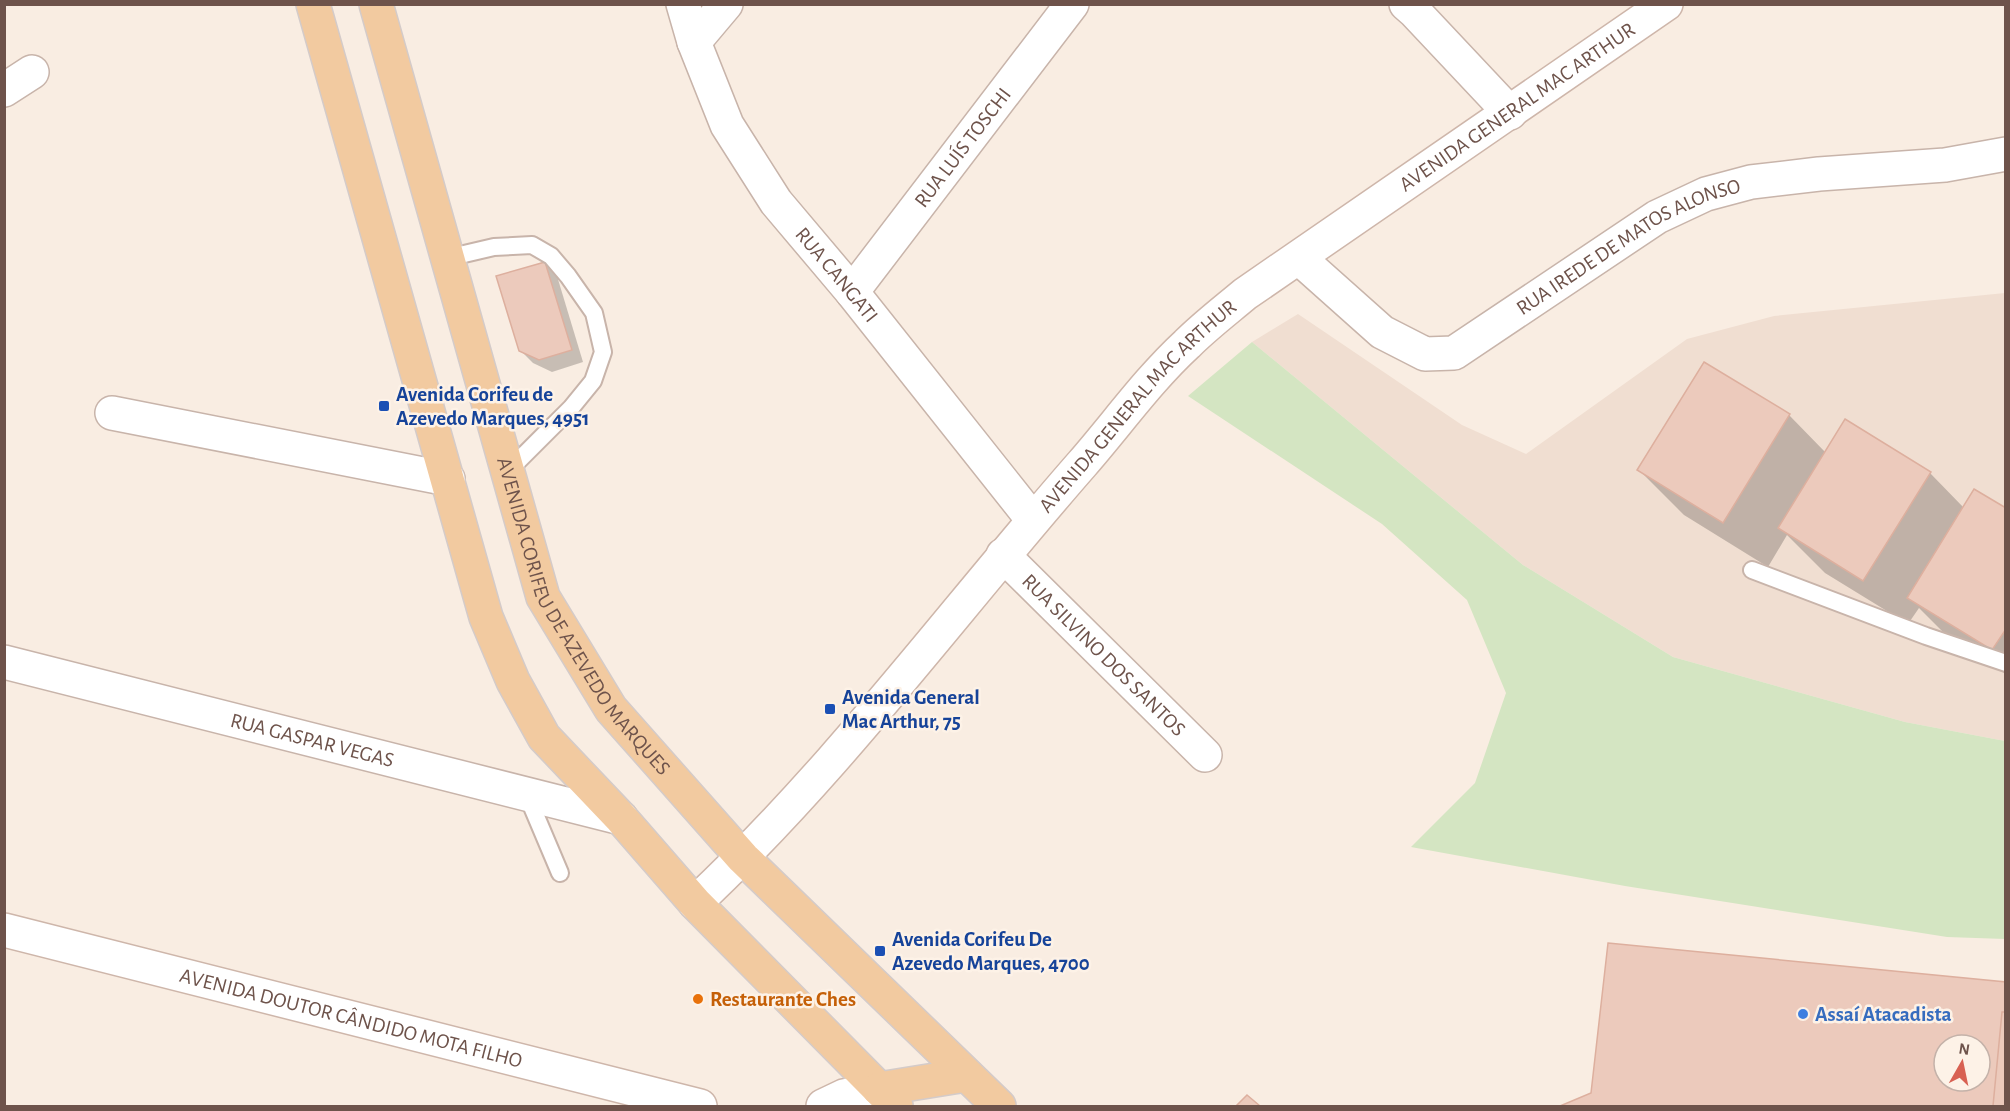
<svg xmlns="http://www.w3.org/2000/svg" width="2010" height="1111" font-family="'Alegreya Sans',sans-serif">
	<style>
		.residential { fill: #f0ded1 }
		.green { fill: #d4e5c2 }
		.shadow { fill: #0003; fill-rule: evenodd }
		.building { fill: #eccabc; stroke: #ddaf9e; stroke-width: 1.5; fill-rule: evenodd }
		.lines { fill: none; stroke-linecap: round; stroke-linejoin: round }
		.lane-casing { stroke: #c8b4aa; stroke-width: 20 }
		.street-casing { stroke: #c8b4aa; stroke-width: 36 }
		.secondary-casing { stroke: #ceb6aa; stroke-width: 36 }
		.primary-casing { stroke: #d4cbc9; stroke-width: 36 }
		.lane { stroke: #fff; stroke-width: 16 }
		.street { stroke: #fff; stroke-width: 33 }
		.secondary { stroke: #fff; stroke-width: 33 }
		.primary { stroke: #f2caa0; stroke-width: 33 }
		.transit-dot { fill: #1a4fb4; stroke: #fdf2e7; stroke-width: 2 }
		.food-dot { fill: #e8710a; stroke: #fdf2e7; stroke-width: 2 }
		.shop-dot { fill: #3f7fe0; stroke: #fdf2e7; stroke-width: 2 }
		.labels { text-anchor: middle; stroke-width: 5; stroke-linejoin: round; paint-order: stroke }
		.street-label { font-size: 21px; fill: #6e534b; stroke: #fdf2e7 }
		.transit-label { font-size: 21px; font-weight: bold; fill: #164399; stroke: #fdf2e7; text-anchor: start }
		.food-label { font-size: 21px; font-weight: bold; fill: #c56008; stroke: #fdf2e7; text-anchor: start }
		.shop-label { font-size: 21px; font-weight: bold; fill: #366cbe; stroke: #fdf2e7; text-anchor: start }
	</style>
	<rect width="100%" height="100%" fill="#f9ede2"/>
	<path class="residential" d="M2005,293V741L1905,722L1673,657L1523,565L1252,342L1298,314L1462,425L1526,454L1687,339L1774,316Z"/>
	<path class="green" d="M1252,342L1523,565L1673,657L1905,722L2005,741V939L1947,937L1625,886L1411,847L1475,783L1506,693L1467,600L1382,524L1188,396Z"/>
	<g class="shadow">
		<path d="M545,264L557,276L583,362L552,372L533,363L520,350Z"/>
		<path d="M1789,415L1826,453L1930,473L1964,508L2006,510V674L1953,642L1919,608L1908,624L1825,573L1787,535L1768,567L1684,515L1639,470Z"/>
		<path d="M2006,985V1106H1564L1592,1094ZM1944,1045H1980V1081H1944Z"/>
	</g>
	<g class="building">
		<path d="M545,262L572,350L539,360L519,351L496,276Z"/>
		<path d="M1704,362L1790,414L1723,523L1637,470Z"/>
		<path d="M1845,419L1931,472L1863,581L1778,528Z"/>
		<path d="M1974,489L2006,508V629L1992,650L1907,598Z"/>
		<path d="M1608,943L2006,982V1106H1560L1591,1093ZM1944,1045H1980V1081H1944Z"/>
		<path d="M2002,1012H2006V1106H1993Z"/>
		<path d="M1247,1095L1260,1106H1236Z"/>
	</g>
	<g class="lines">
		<defs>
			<g id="lane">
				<path d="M447,258L494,247L532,245L551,256L568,276L594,313L603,352L593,381L571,408L508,471"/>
				<path d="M1752,570L1926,636L2006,663"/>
				<path d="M527,795L560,873"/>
			</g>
			<g id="street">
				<path id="s1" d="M683,4L694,42L727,125L776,202L852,292L1033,520"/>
				<path d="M1406,4L1414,11L1510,113"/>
				<path d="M694,42L726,4"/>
				<path d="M4,90L32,72"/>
				<path id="s2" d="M1299,258L1382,332L1425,354L1454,353L1657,217L1706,194L1751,182L1819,174L1945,165L2006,154"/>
				<path id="s3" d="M852,292L1072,4"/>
				<path d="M112,413L448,479"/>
				<path id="s4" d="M1003,555L1205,755"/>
				<path id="s5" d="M4,662L621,818"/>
			</g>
			<g id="secondary">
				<path id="s6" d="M695,903C838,769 954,610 1082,464C1117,424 1148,380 1187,344C1205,326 1226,310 1245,294L1666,4"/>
				<path id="s7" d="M4,930L700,1106"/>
				<path d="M823,1106L844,1096L879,1089"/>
			</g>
			<g id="primary">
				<path d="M313,4L486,617L513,681L544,737L621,818L695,903L896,1106"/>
				<path id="s8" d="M376,4L543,597L611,709L743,858L999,1106"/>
				<path d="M879,1089L966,1075"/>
			</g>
		</defs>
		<use href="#lane" class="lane-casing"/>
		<use href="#street" class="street-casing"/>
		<use href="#secondary" class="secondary-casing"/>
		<use href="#primary" class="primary-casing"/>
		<use href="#lane" class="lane"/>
		<use href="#street" class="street"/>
		<use href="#secondary" class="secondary"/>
		<use href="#primary" class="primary"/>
	</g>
	<g class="transit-dot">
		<rect x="378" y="400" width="12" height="12" rx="3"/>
		<rect x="824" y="703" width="12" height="12" rx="3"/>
		<rect x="874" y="945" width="12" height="12" rx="3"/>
	</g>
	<circle class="food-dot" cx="698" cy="999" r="6"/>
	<circle class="shop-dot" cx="1803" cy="1014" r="6"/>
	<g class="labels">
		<g class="street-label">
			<text dy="7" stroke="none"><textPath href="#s6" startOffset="1152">AVENIDA GENERAL MAC ARTHUR</textPath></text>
			<text dy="7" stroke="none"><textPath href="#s3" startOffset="182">RUA LUÍS TOSCHI</textPath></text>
			<text dy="7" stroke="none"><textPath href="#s2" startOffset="394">RUA IREDE DE MATOS ALONSO</textPath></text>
			<text dy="7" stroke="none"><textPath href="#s1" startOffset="315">RUA CANGATI</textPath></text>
			<text dy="7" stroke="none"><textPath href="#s6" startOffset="666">AVENIDA GENERAL MAC ARTHUR</textPath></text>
			<text dy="7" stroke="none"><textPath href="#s8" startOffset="651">AVENIDA CORIFEU DE AZEVEDO MARQUES</textPath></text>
			<text dy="7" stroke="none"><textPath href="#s4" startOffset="142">RUA SILVINO DOS SANTOS</textPath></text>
			<text dy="7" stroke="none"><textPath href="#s5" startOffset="318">RUA GASPAR VEGAS</textPath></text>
			<text dy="7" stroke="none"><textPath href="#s7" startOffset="358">AVENIDA DOUTOR CÂNDIDO MOTA FILHO</textPath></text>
		</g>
		<g class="transit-label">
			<text x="396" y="401">Avenida Corifeu de<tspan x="396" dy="24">Azevedo Marques, 4951</tspan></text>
			<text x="842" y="704">Avenida General<tspan x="842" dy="24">Mac Arthur, 75</tspan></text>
			<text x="892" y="946">Avenida Corifeu De<tspan x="892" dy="24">Azevedo Marques, 4700</tspan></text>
		</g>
		<g class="food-label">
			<text x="710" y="1006">Restaurante Ches</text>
		</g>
		<g class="shop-label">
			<text x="1815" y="1021">Assaí Atacadista</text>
		</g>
	</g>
	<rect width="2010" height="1111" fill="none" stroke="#6e534b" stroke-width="12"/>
	<g transform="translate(1962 1063) rotate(9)"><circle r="28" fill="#fdf2e7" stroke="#c4b2a9" stroke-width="1.5"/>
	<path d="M0-4.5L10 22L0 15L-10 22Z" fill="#d86152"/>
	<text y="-9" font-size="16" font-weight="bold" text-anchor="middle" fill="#6e534b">N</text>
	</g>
</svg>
